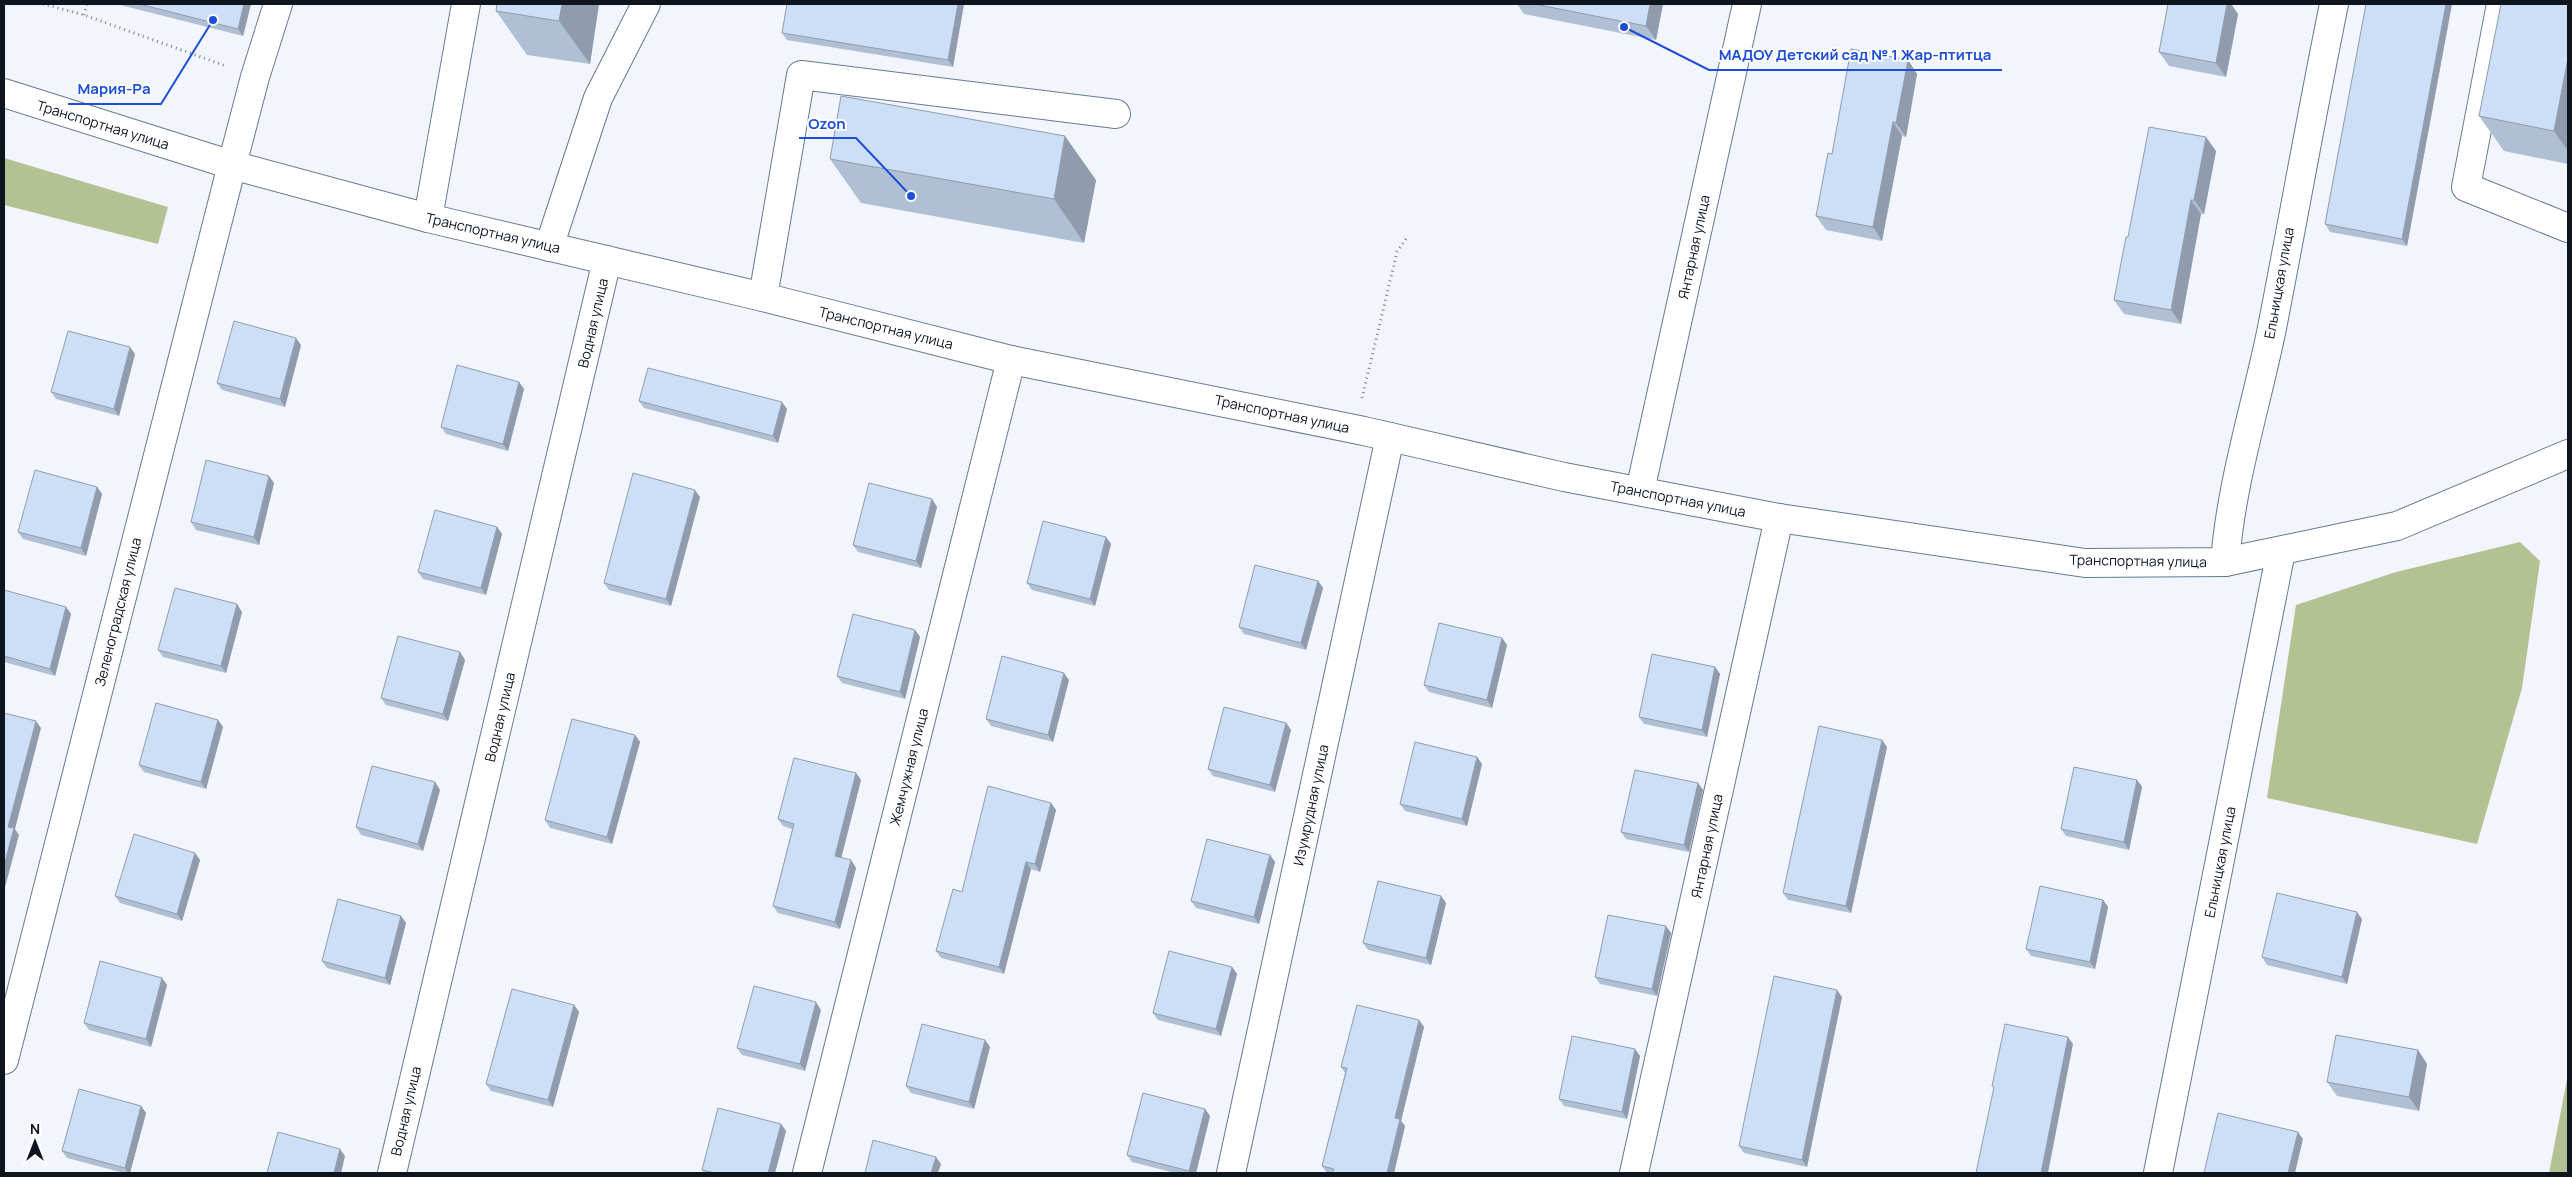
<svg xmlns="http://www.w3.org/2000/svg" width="2572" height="1177" font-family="Manrope,sans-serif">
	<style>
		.forest { fill: #b4c193 }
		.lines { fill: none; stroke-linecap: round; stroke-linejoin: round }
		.minor-casing { stroke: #667993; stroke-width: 30 }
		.path { stroke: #7c828a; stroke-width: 3; stroke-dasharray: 1 4; stroke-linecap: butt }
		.minor { stroke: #fff; stroke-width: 28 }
		.wall { fill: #b0c0d4 }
		.shaded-wall { fill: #909cad }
		.building { fill: #cddff7; stroke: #909cad }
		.labels { text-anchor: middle; stroke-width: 4; stroke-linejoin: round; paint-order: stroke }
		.street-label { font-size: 14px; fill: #0e151f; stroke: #fff }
		.leader { fill: none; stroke: #1d4ed8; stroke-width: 2 }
		.callout-dot { fill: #1d4ed8; stroke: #fff; stroke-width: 2 }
		.callout-label { font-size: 15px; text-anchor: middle; font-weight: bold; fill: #1d4ed8; stroke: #fff; stroke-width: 4; stroke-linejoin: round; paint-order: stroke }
	</style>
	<rect width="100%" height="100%" fill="#f2f6fc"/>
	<g class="forest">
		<path d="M4,158L168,207L158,244L4,205Z"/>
		<path d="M2520,542L2540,561L2522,688L2477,844L2267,798L2296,605L2396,572Z"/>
		<path d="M2568,1074V1173H2549Z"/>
	</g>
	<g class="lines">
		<defs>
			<g id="minor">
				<path d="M2501,4L2466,187L2568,228"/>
				<path d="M4,93L232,165L428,218L763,297L1011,360L1364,431L1564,477L1779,518L2085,563L2225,562L2397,526L2568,454"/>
				<path d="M428,218L466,4"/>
				<path d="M549,247L598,98L646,4"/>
				<path d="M763,297L801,75L1116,114"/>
				<path d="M1640,491L1747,4"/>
				<path d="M2225,562C2231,483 2256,406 2272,328C2293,220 2312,112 2334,4"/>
				<path d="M4,1060L232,165L255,77L278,4"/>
				<path d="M392,1173L607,260"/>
				<path d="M807,1173L1011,360"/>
				<path d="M1231,1173L1390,437"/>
				<path d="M1634,1173L1779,518"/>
				<path d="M2158,1173L2281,551"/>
			</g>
		</defs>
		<use href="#minor" class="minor-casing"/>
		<g class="path">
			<path d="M43,4L84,15L226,66"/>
			<path d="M84,15L87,4"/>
			<path d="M1362,398L1397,252L1408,236"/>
		</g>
		<use href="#minor" class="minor"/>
	</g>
	<g class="wall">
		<path d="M116,4H251L243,36Z"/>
		<path d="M497,4H599L590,64L527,55L496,11Z"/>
		<path d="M964,4L953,67L787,40L782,33Z"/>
		<path d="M1517,4H1663L1656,40L1524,14Z"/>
		<path d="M2168,4H2231L2238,14L2226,77L2169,66L2159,52Z"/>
		<path d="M2366,4H2452L2407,246L2330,232L2325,224Z"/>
		<path d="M2568,4V164L2504,151L2479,116Z"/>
		<path d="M1908,60L1917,74L1906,137L1902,136L1882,241L1826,230L1816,216L1832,154Z"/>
		<path d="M2216,151L2204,214H2201L2181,324L2124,314L2114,300L2128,237Z"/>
		<path d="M830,159L1096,180L1084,243L861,203Z"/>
		<path d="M301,345L285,407L222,390L217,383Z"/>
		<path d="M135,354L119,416L56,399L51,392Z"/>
		<path d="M519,382L524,389L508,451L446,434L441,427Z"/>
		<path d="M639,401L787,409L778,443L644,408Z"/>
		<path d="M274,483L259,545L196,530L191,522Z"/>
		<path d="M97,487L102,494L86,556L23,539L18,532Z"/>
		<path d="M700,497L671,606L609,590L604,583Z"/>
		<path d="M932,499L937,507L921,568L858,552L853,545Z"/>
		<path d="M497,527L502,534L486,595L423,579L418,572Z"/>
		<path d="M1106,537L1111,544L1095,606L1032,590L1027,583Z"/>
		<path d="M1318,581L1323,588L1306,650L1244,634L1239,627Z"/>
		<path d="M4,591L66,607L71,614L55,676L4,662Z"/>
		<path d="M242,612L226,673L163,657L158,650Z"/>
		<path d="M915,630L920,637L905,699L842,683L837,676Z"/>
		<path d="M1502,638L1507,645L1492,708L1429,692L1424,685Z"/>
		<path d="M460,652L465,660L448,721L386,705L381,698Z"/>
		<path d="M1715,667L1720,674L1707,737L1644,724L1639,717Z"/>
		<path d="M1069,680L1053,742L991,726L986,719Z"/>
		<path d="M218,720L223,727L206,789L144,772L139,765Z"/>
		<path d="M1286,723L1291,730L1275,792L1213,776L1208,769Z"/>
		<path d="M635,735L640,742L612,844L550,828L545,820Z"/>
		<path d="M1882,740L1887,747L1851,913L1788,900L1783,893Z"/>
		<path d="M1477,757L1482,764L1467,826L1405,811L1400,804Z"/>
		<path d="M856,773L861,780L841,858L851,860L856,868L840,929L778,913L773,906L792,829L783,826L778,819Z"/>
		<path d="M2137,780L2142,787L2129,850L2066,836L2061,829Z"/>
		<path d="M435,782L440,790L423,851L361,835L356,827Z"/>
		<path d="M1698,783L1703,790L1689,852L1626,839L1621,832Z"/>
		<path d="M1051,803L1056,810L1040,872L1031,869L1004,974L941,958L936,951L962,892Z"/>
		<path d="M195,853L200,860L182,921L120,903L115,896Z"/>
		<path d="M1270,855L1275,862L1259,924L1196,908L1191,901Z"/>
		<path d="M1441,896L1446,903L1431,965L1368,950L1363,943Z"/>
		<path d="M2103,900L2108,907L2095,969L2031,956L2026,949Z"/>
		<path d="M401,916L406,923L390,985L327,968L322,961Z"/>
		<path d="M2362,919L2347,984L2267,965L2262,957Z"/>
		<path d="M1666,926L1671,933L1657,996L1600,984L1595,977Z"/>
		<path d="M1232,967L1237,974L1221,1036L1158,1020L1153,1013Z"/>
		<path d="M162,978L167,985L151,1047L89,1030L84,1023Z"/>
		<path d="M1842,997L1807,1167L1744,1153L1739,1146Z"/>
		<path d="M574,1005L579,1012L553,1107L491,1091L486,1084Z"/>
		<path d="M821,1010L805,1071L742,1055L737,1048Z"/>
		<path d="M1419,1020L1424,1027L1401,1121L1405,1126L1394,1173H1327L1322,1166L1345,1073L1341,1067Z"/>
		<path d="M985,1040L990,1047L974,1109L911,1093L906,1086Z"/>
		<path d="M1635,1049L1640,1056L1627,1119L1564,1106L1559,1099Z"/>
		<path d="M2418,1050L2427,1064L2419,1111L2337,1096L2327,1082Z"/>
		<path d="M141,1106L146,1113L130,1173H124L67,1158L62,1151Z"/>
		<path d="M1205,1109L1210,1116L1196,1173H1175L1132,1162L1127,1155Z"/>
		<path d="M781,1124L786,1131L775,1173H704L702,1170Z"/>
	</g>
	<g class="shaded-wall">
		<path d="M244,4H251L243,36L238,29Z"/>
		<path d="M562,4H599L590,64L559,21Z"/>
		<path d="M958,4H964L953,67L948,60Z"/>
		<path d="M1650,4H1663L1656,40L1646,26Z"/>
		<path d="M2227,4H2231L2238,14L2226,77L2216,63Z"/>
		<path d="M2446,4H2452L2407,246L2402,239Z"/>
		<path d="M2568,58V151L2554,131Z"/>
		<path d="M1908,60L1917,74L1906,137L1896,123Z"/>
		<path d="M1893,122L1902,136L1882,241L1873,227Z"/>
		<path d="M1065,136L1096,180L1084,243L1054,199Z"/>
		<path d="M2206,137L2216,151L2204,214L2194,200Z"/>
		<path d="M2191,200L2201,214L2181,324L2171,310Z"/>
		<path d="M296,338L301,345L285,407L280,399Z"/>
		<path d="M130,347L135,354L119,416L114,409Z"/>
		<path d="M519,382L524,389L508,451L503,444Z"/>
		<path d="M782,402L787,409L778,443L773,436Z"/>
		<path d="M269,476L274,483L259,545L254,537Z"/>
		<path d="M97,487L102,494L86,556L81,548Z"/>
		<path d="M695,490L700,497L671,606L666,599Z"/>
		<path d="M932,499L937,507L921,568L916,561Z"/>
		<path d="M497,527L502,534L486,595L481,588Z"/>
		<path d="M1106,537L1111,544L1095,606L1090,599Z"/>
		<path d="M1318,581L1323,588L1306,650L1301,643Z"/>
		<path d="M237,604L242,612L226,673L221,666Z"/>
		<path d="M66,607L71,614L55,676L50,669Z"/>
		<path d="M915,630L920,637L905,699L900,692Z"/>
		<path d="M1502,638L1507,645L1492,708L1487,700Z"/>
		<path d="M460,652L465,660L448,721L443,714Z"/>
		<path d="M1715,667L1720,674L1707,737L1702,730Z"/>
		<path d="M1064,673L1069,680L1053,742L1048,735Z"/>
		<path d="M218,720L223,727L206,789L201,782Z"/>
		<path d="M36,721L41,728L15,829L19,835L4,891V866L8,827Z"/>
		<path d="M1286,723L1291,730L1275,792L1270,785Z"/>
		<path d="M635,735L640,742L612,844L607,837Z"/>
		<path d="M1882,740L1887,747L1851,913L1846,906Z"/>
		<path d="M1477,757L1482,764L1467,826L1462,819Z"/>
		<path d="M856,773L861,780L840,863L835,856Z"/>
		<path d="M2137,780L2142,787L2129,850L2124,842Z"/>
		<path d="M435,782L440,790L423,851L418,844Z"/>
		<path d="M1698,783L1703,790L1689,852L1684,845Z"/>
		<path d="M1051,803L1056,810L1040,872L1035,864Z"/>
		<path d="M195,853L200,860L182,921L177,914Z"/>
		<path d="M1270,855L1275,862L1259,924L1254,917Z"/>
		<path d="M851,860L856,868L840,929L835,922Z"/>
		<path d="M1026,862L1031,869L1004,974L999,967Z"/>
		<path d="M1441,896L1446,903L1431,965L1426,958Z"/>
		<path d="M2103,900L2108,907L2095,969L2090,962Z"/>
		<path d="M2357,912L2362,919L2347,984L2342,977Z"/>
		<path d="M401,916L406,923L390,985L385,978Z"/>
		<path d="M1666,926L1671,933L1657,996L1652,989Z"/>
		<path d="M1232,967L1237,974L1221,1036L1216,1029Z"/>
		<path d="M162,978L167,985L151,1047L146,1039Z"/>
		<path d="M1837,990L1842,997L1807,1167L1802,1160Z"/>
		<path d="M816,1002L821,1010L805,1071L800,1064Z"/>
		<path d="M574,1005L579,1012L553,1107L548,1100Z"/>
		<path d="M1419,1020L1424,1027L1401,1121L1405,1126L1394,1173H1387L1395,1118Z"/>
		<path d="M2068,1037L2073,1044L2048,1173H2041Z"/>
		<path d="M985,1040L990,1047L974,1109L969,1102Z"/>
		<path d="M1635,1049L1640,1056L1627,1119L1622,1112Z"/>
		<path d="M2418,1050L2427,1064L2419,1111L2409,1097Z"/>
		<path d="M141,1106L146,1113L130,1173H128L125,1168Z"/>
		<path d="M1205,1109L1210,1116L1196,1173H1191L1189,1171Z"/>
		<path d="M781,1124L786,1131L775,1173H768Z"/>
		<path d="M2298,1132L2303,1139L2295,1173H2288Z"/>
		<path d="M340,1149L345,1156L341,1173H334Z"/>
		<path d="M936,1157L941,1164L938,1173H931Z"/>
	</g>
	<g class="building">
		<path d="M139,4H244L238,29Z"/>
		<path d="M497,4H562L559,21L496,11Z"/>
		<path d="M787,4H958L948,60L782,33Z"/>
		<path d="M1534,4H1650L1646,26Z"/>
		<path d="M2168,4H2227L2216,63L2159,52Z"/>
		<path d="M2366,4H2446L2402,239L2325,224Z"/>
		<path d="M2501,4H2568V58L2554,131L2479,116Z"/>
		<path d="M1851,49L1908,60L1896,123L1893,122L1873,227L1816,216L1828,153L1832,154Z"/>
		<path d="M841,96L1065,136L1054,199L830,159Z"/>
		<path d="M2149,127L2206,137L2194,200H2191L2171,310L2114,300L2126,237H2128Z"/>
		<path d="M234,321L296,338L280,399L217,383Z"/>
		<path d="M68,331L130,347L114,409L51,392Z"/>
		<path d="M457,365L519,382L503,444L441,427Z"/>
		<path d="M648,368L782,402L773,436L639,401Z"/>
		<path d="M206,460L269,476L254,537L191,522Z"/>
		<path d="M35,470L97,487L81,548L18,532Z"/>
		<path d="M633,473L695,490L666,599L604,583Z"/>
		<path d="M869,483L932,499L916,561L853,545Z"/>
		<path d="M435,510L497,527L481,588L418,572Z"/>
		<path d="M1043,521L1106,537L1090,599L1027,583Z"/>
		<path d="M1255,565L1318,581L1301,643L1239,627Z"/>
		<path d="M175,588L237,604L221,666L158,650Z"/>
		<path d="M4,590L66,607L50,669L4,656Z"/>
		<path d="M853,614L915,630L900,692L837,676Z"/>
		<path d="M1439,623L1502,638L1487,700L1424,685Z"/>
		<path d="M398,636L460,652L443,714L381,698Z"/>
		<path d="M1652,654L1715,667L1702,730L1639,717Z"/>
		<path d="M1002,656L1064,673L1048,735L986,719Z"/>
		<path d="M156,703L218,720L201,782L139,765Z"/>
		<path d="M1224,707L1286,723L1270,785L1208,769Z"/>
		<path d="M4,713L36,721L8,827L14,828L4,866Z"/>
		<path d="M572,719L635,735L607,837L545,820Z"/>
		<path d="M1819,726L1882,740L1846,906L1783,893Z"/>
		<path d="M1415,742L1477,757L1462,819L1400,804Z"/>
		<path d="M794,758L856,773L835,856L851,860L835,922L773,906L794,824L778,819Z"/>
		<path d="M372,766L435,782L418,844L356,827Z"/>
		<path d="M2074,767L2137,780L2124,842L2061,829Z"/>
		<path d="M1635,770L1698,783L1684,845L1621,832Z"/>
		<path d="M988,786L1051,803L1035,864L1026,862L999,967L936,951L953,889L962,892Z"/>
		<path d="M134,834L195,853L177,914L115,896Z"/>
		<path d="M1207,839L1270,855L1254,917L1191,901Z"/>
		<path d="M1378,881L1441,896L1426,958L1363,943Z"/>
		<path d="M2040,886L2103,900L2090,962L2026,949Z"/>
		<path d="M2277,893L2357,912L2342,977L2262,957Z"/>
		<path d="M338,899L401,916L385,978L322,961Z"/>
		<path d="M1608,915L1666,926L1652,989L1595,977Z"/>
		<path d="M1169,951L1232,967L1216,1029L1153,1013Z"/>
		<path d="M100,961L162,978L146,1039L84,1023Z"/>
		<path d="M1774,976L1837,990L1802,1160L1739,1146Z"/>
		<path d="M754,986L816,1002L800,1064L737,1048Z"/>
		<path d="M512,989L574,1005L548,1100L486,1084Z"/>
		<path d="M1357,1005L1419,1020L1395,1118L1400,1119L1387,1173H1332L1334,1169L1322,1166L1347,1068L1341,1067Z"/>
		<path d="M922,1024L985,1040L969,1102L906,1086Z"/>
		<path d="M2005,1024L2068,1037L2041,1173H1976L1994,1087L1992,1086Z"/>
		<path d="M2336,1035L2418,1050L2409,1097L2327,1082Z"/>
		<path d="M1572,1036L1635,1049L1622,1112L1559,1099Z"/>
		<path d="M79,1089L141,1106L125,1168L62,1151Z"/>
		<path d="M1143,1093L1205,1109L1189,1171L1127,1155Z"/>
		<path d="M718,1108L781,1124L768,1173H715L702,1170Z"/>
		<path d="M2218,1113L2298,1132L2288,1173H2204Z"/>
		<path d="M278,1132L340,1149L334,1173H267Z"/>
		<path d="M873,1140L936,1157L931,1173H865Z"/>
	</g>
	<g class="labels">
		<g class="street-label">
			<text transform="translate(103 125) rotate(17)" y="5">Транспортная улица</text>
			<text transform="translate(493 233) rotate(13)" y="5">Транспортная улица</text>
			<text transform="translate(1694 247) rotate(-78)" y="5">Янтарная улица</text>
			<text transform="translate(2279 283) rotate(-80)" y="5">Ельницкая улица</text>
			<text transform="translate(593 323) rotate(-77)" y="5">Водная улица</text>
			<text transform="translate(886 328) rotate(14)" y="5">Транспортная улица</text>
			<text transform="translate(1282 414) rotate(12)" y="5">Транспортная улица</text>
			<text transform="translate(1678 499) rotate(11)" y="5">Транспортная улица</text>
			<text transform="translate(2138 561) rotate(1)" y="5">Транспортная улица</text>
			<text transform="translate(118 612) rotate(-76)" y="5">Зеленоградская улица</text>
			<text transform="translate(500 717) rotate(-77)" y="5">Водная улица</text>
			<text transform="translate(909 767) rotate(-76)" y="5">Жемчужная улица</text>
			<text transform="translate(1311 805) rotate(-78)" y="5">Изумрудная улица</text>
			<text transform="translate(1707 846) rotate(-78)" y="5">Янтарная улица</text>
			<text transform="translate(2220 862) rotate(-79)" y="5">Ельницкая улица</text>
			<text transform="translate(406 1111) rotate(-77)" y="5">Водная улица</text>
		</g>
	</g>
	<path class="leader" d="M1624 27L1709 70H2002M213 20L161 104H68M911 196L856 138H799"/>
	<g class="callout-dot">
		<circle cx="1624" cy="27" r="5"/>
		<circle cx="213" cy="20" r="5"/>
		<circle cx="911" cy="196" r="5"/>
	</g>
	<g class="callout-label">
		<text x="1855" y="60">МАДОУ Детский сад № 1 Жар-птитца</text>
		<text x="114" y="94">Мария-Ра</text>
		<text x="827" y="129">Ozon</text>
	</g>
	<rect width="2572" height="1177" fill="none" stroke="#0e151f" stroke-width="10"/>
	<g transform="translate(35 1142)" stroke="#ffffff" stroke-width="4" paint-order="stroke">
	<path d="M0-4L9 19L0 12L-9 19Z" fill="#0e151f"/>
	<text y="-8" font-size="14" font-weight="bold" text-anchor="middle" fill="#0e151f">N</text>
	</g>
</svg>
